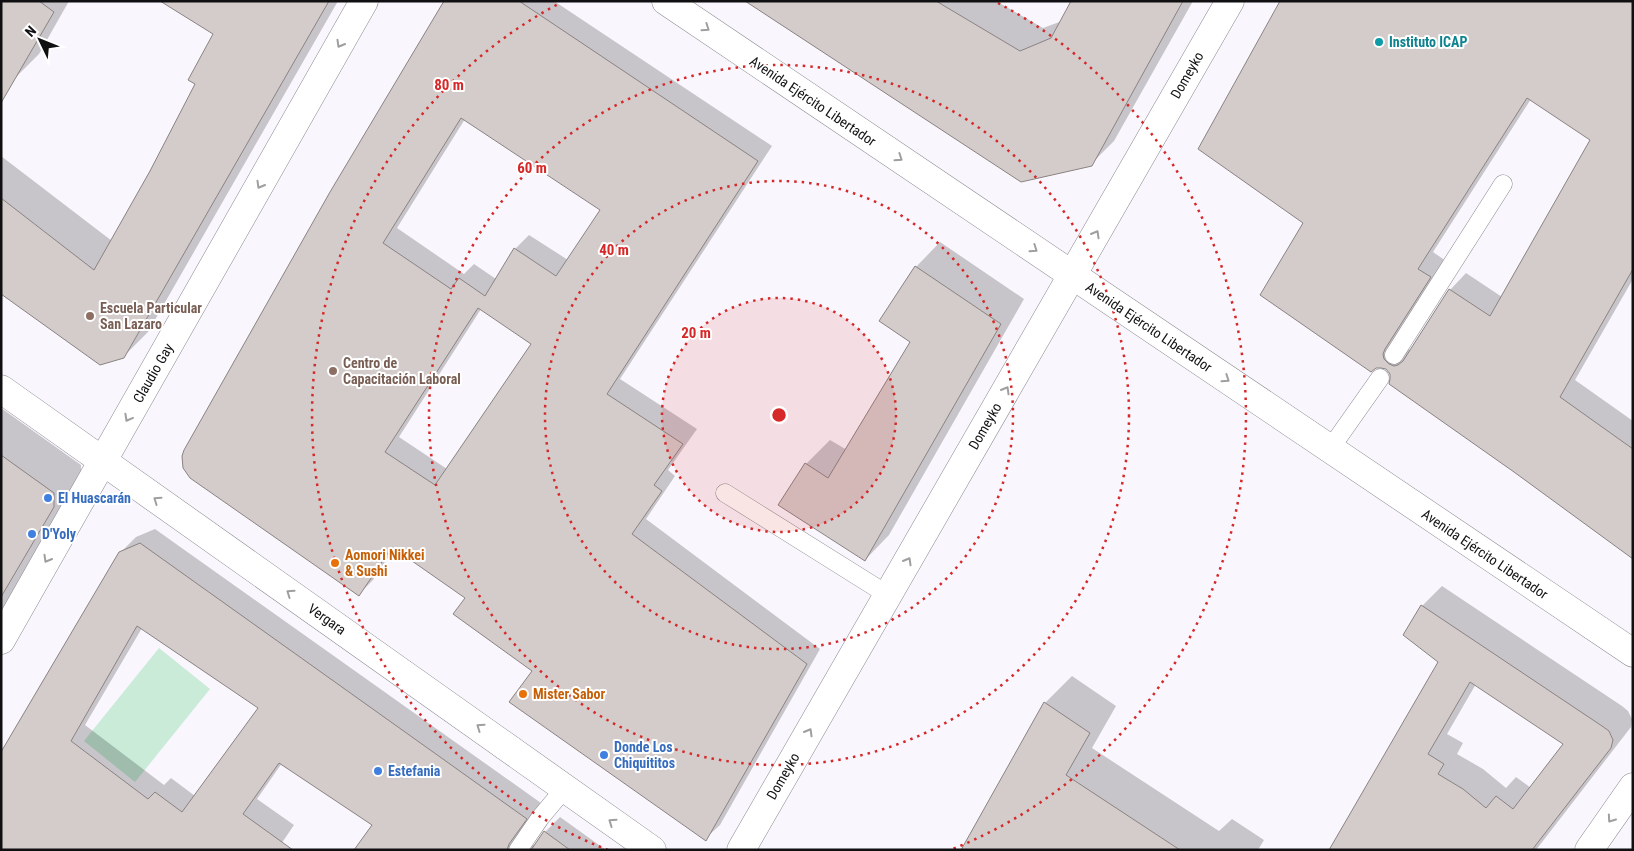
<svg xmlns="http://www.w3.org/2000/svg" width="1634" height="851" font-family="'Roboto Condensed',sans-serif">
	<style>
		.green { fill: #c9ebd7 }
		.shadow { fill: #0003; fill-rule: evenodd }
		.building { fill: #d4cccb; stroke: #8a8382; fill-rule: evenodd }
		.lines { fill: none; stroke-linecap: round; stroke-linejoin: round }
		.lane-casing { stroke: #8c8a90; stroke-width: 19 }
		.street-casing { stroke: #8c8a90; stroke-width: 29 }
		.secondary-casing { stroke: #8c8a90; stroke-width: 29 }
		.lane { stroke: #fff; stroke-width: 18 }
		.street { stroke: #fff; stroke-width: 28 }
		.secondary { stroke: #fff; stroke-width: 28 }
		.oneway { stroke: #9f9fa0 }
		.ring { fill: none; stroke: #d62828; stroke-width: 2.5; stroke-dasharray: 2.5 5 }
		.culture-dot { fill: #0f9aa8; stroke: #fff; stroke-width: 2 }
		.education-dot { fill: #8d6e63; stroke: #fff; stroke-width: 2 }
		.shop-dot { fill: #3f7fe0; stroke: #fff; stroke-width: 2 }
		.food-dot { fill: #e8710a; stroke: #fff; stroke-width: 2 }
		.labels { text-anchor: middle; stroke-width: 4; stroke-linejoin: round; paint-order: stroke }
		.culture-label { font-size: 14px; font-weight: bold; fill: #0d838f; stroke: #fff; text-anchor: start }
		.street-label { font-size: 14px; fill: #100f11; stroke: #fff }
		.education-label { font-size: 14px; font-weight: bold; fill: #785e54; stroke: #fff; text-anchor: start }
		.shop-label { font-size: 14px; font-weight: bold; fill: #366cbe; stroke: #fff; text-anchor: start }
		.food-label { font-size: 14px; font-weight: bold; fill: #c56008; stroke: #fff; text-anchor: start }
		.centre { fill: #d62828; stroke: #fff; stroke-width: 2.5 }
		.ring-label { font-size: 15px; text-anchor: middle; font-weight: bold; fill: #d62828; stroke: #fff; stroke-width: 4; stroke-linejoin: round; paint-order: stroke }
	</style>
	<rect width="100%" height="100%" fill="#f9f6fd"/>
	<path class="green" d="M159,648L210,689L135,782L84,741Z"/>
	<g class="shadow">
		<path d="M1,1H69L39,54L15,78Z"/>
		<path d="M162,1H338L148,332L123,357L1,292V156L112,241L197,84L215,33Z"/>
		<path d="M445,1H554L772,146L620,379L697,429L668,470L675,476L646,519L820,649L720,825L705,839L534,671L467,598L395,547L373,580L359,594L191,477ZM465,119L602,209L568,260L529,235L515,249L496,279L474,264L464,274L397,228ZM481,309L533,343L447,469L399,437Z"/>
		<path d="M748,1H996L1043,28L1062,21L1073,1H1193L1114,141L1091,164Z"/>
		<path d="M1633,1V279L1575,380L1633,421V557L1391,373L1386,368L1261,295ZM1531,99L1592,140L1502,297L1466,273L1450,290L1411,350L1404,348L1446,261L1433,252Z"/>
		<path d="M940,242L1024,299L889,535L865,560L806,464L830,440L847,450L912,342L916,267Z"/>
		<path d="M1,408L81,465V478L1,615Z"/>
		<path d="M155,529L541,803L524,828L527,844L535,845L545,832L560,817L606,850H460L374,825L282,763L257,799L294,825L277,850H1L120,553L136,537ZM142,628L260,707L195,796L171,778L164,785L85,725Z"/>
		<path d="M1442,586L1622,706L1628,711L1632,719L1631,727L1536,850H1422L1392,832L1439,661L1422,606ZM1476,684L1565,744L1531,788L1516,777L1506,788L1483,769L1457,754L1463,743L1447,734Z"/>
		<path d="M1072,676L1116,706L1092,748L1219,831L1232,819L1264,840L1258,850H963L1045,703Z"/>
	</g>
	<g class="building">
		<path d="M1,1H39L54,12L1,103Z"/>
		<path d="M160,1H329L124,358L100,365L1,294V198L94,270L150,171L195,84L188,80L213,34Z"/>
		<path d="M444,1H519L758,161L607,394L683,444L654,485L662,491L632,534L807,664L706,841L509,702L532,671L453,614L465,598L392,547L359,596L190,478L183,468L182,456L184,450L330,192ZM461,118L600,210L556,276L514,248L485,296L459,278L451,289L383,243ZM478,308L531,344L435,485L385,452Z"/>
		<path d="M745,1H936L1020,51L1051,38L1071,1H1183L1092,166L1021,182Z"/>
		<path d="M1280,1H1633V269L1560,397L1633,449V559L1514,472L1389,384L1390,379V374L1386,369L1381,368H1376L1371,372L1260,295L1303,223L1198,149ZM1527,98L1590,140L1490,316L1449,289L1403,361L1398,365L1394,366L1389,364L1384,359L1383,354L1385,349L1431,277L1418,269Z"/>
		<path d="M915,266L1001,324L865,561L778,505L805,463L828,478L910,342L879,321Z"/>
		<path d="M1,455L54,493V507L1,597Z"/>
		<path d="M140,543L527,819L509,844L507,850H354L372,825L279,763L243,814L293,850H1V752L119,552ZM137,626L258,708L182,812L155,792L148,799L71,741Z"/>
		<path d="M1421,605L1602,726L1609,731L1613,740L1611,748L1532,850H1329L1438,662L1403,635ZM1470,682L1563,744L1513,809L1496,796L1486,808L1463,789L1438,774L1444,764L1428,754Z"/>
		<path d="M1044,702L1090,733L1066,775L1180,850H961Z"/>
		<path d="M544,831L570,850H531Z"/>
	</g>
	<g class="lines">
		<defs>
			<g id="lane">
				<path d="M1394,355L1503,184"/>
				<path d="M1330,449L1380,378"/>
				<path d="M725,493L888,595"/>
				<path d="M518,850L540,818L565,788"/>
			</g>
			<g id="street">
				<path d="M1,640L364,1"/>
				<path d="M741,850L1230,1"/>
			</g>
			<g id="secondary">
				<path d="M666,1L1633,653"/>
				<path d="M1,389L652,850"/>
				<path d="M1589,850L1633,787"/>
			</g>
		</defs>
		<use href="#lane" class="lane-casing"/>
		<use href="#street" class="street-casing"/>
		<use href="#secondary" class="secondary-casing"/>
		<use href="#lane" class="lane"/>
		<use href="#street" class="street"/>
		<use href="#secondary" class="secondary"/>
	</g>
	<defs><path id="oneway-chevron" d="M-2-3.5L2.5 0L-2 3.5" fill="none" stroke-width="1.6" stroke-linecap="round" stroke-linejoin="round" transform="scale(1.25)"/></defs>
	<g class="oneway">
		<use href="#oneway-chevron" transform="translate(706 28) rotate(34)"/>
		<use href="#oneway-chevron" transform="translate(340 44) rotate(120)"/>
		<use href="#oneway-chevron" transform="translate(899 158) rotate(34)"/>
		<use href="#oneway-chevron" transform="translate(260 185) rotate(120)"/>
		<use href="#oneway-chevron" transform="translate(1096 234) rotate(-60)"/>
		<use href="#oneway-chevron" transform="translate(1034 249) rotate(34)"/>
		<use href="#oneway-chevron" transform="translate(1226 379) rotate(34)"/>
		<use href="#oneway-chevron" transform="translate(1006 390) rotate(-60)"/>
		<use href="#oneway-chevron" transform="translate(128 418) rotate(119)"/>
		<use href="#oneway-chevron" transform="translate(157 500) rotate(-145)"/>
		<use href="#oneway-chevron" transform="translate(47 559) rotate(120)"/>
		<use href="#oneway-chevron" transform="translate(908 561) rotate(-60)"/>
		<use href="#oneway-chevron" transform="translate(290 593) rotate(-145)"/>
		<use href="#oneway-chevron" transform="translate(480 727) rotate(-145)"/>
		<use href="#oneway-chevron" transform="translate(809 732) rotate(-60)"/>
		<use href="#oneway-chevron" transform="translate(1611 819) rotate(125)"/>
		<use href="#oneway-chevron" transform="translate(612 822) rotate(-145)"/>
	</g>
	<circle cx="779" cy="415" r="117" fill="#d62828" fill-opacity=".12"/>
	<g class="ring">
		<circle cx="779" cy="415" r="117"/>
		<circle cx="779" cy="415" r="234"/>
		<circle cx="779" cy="415" r="350"/>
		<path d="M608 850A467 467 0 0 1 560 3M998 3A467 467 0 0 1 950 850"/>
	</g>
	<circle class="culture-dot" cx="1379" cy="42" r="5"/>
	<g class="education-dot">
		<circle cx="90" cy="316" r="5"/>
		<circle cx="333" cy="371" r="5"/>
	</g>
	<g class="shop-dot">
		<circle cx="48" cy="498" r="5"/>
		<circle cx="32" cy="534" r="5"/>
		<circle cx="604" cy="755" r="5"/>
		<circle cx="378" cy="771" r="5"/>
	</g>
	<g class="food-dot">
		<circle cx="335" cy="563" r="5"/>
		<circle cx="523" cy="694" r="5"/>
	</g>
	<g class="labels">
		<g class="culture-label">
			<text x="1389" y="47">Instituto ICAP</text>
		</g>
		<g class="street-label">
			<text transform="translate(1187 75) rotate(-60)" y="5">Domeyko</text>
			<text transform="translate(813 101) rotate(34)" y="5">Avenida Ejército Libertador</text>
			<text transform="translate(1149 327) rotate(34)" y="5">Avenida Ejército Libertador</text>
			<text transform="translate(153 373) rotate(-60)" y="5">Claudio Gay</text>
			<text transform="translate(985 426) rotate(-60)" y="5">Domeyko</text>
			<text transform="translate(1485 554) rotate(34)" y="5">Avenida Ejército Libertador</text>
			<text transform="translate(327 619) rotate(35)" y="5">Vergara</text>
			<text transform="translate(783 776) rotate(-60)" y="5">Domeyko</text>
		</g>
		<g class="education-label">
			<text x="100" y="313">Escuela Particular<tspan x="100" dy="16">San Lazaro</tspan></text>
			<text x="343" y="368">Centro de<tspan x="343" dy="16">Capacitación Laboral</tspan></text>
		</g>
		<g class="shop-label">
			<text x="58" y="503">El Huascarán</text>
			<text x="42" y="539">D'Yoly</text>
			<text x="614" y="752">Donde Los<tspan x="614" dy="16">Chiquititos</tspan></text>
			<text x="388" y="776">Estefania</text>
		</g>
		<g class="food-label">
			<text x="345" y="560">Aomori Nikkei<tspan x="345" dy="16">&amp; Sushi</tspan></text>
			<text x="533" y="699">Mister Sabor</text>
		</g>
	</g>
	<circle cx="779" cy="415" r="8" class="centre"/>
	<g class="ring-label">
		<text x="449" y="90">80 m</text>
		<text x="532" y="173">60 m</text>
		<text x="614" y="255">40 m</text>
		<text x="696" y="338">20 m</text>
	</g>
	<rect width="1634" height="851" fill="none" stroke="#100f11" stroke-width="5"/>
	<g transform="translate(40 40) rotate(313)" stroke="#ffffff" stroke-width="4" paint-order="stroke">
	<path d="M0-4L9 19L0 12L-9 19Z" fill="#100f11"/>
	<text y="-8" font-size="14" font-weight="bold" text-anchor="middle" fill="#100f11">N</text>
	</g>
</svg>
